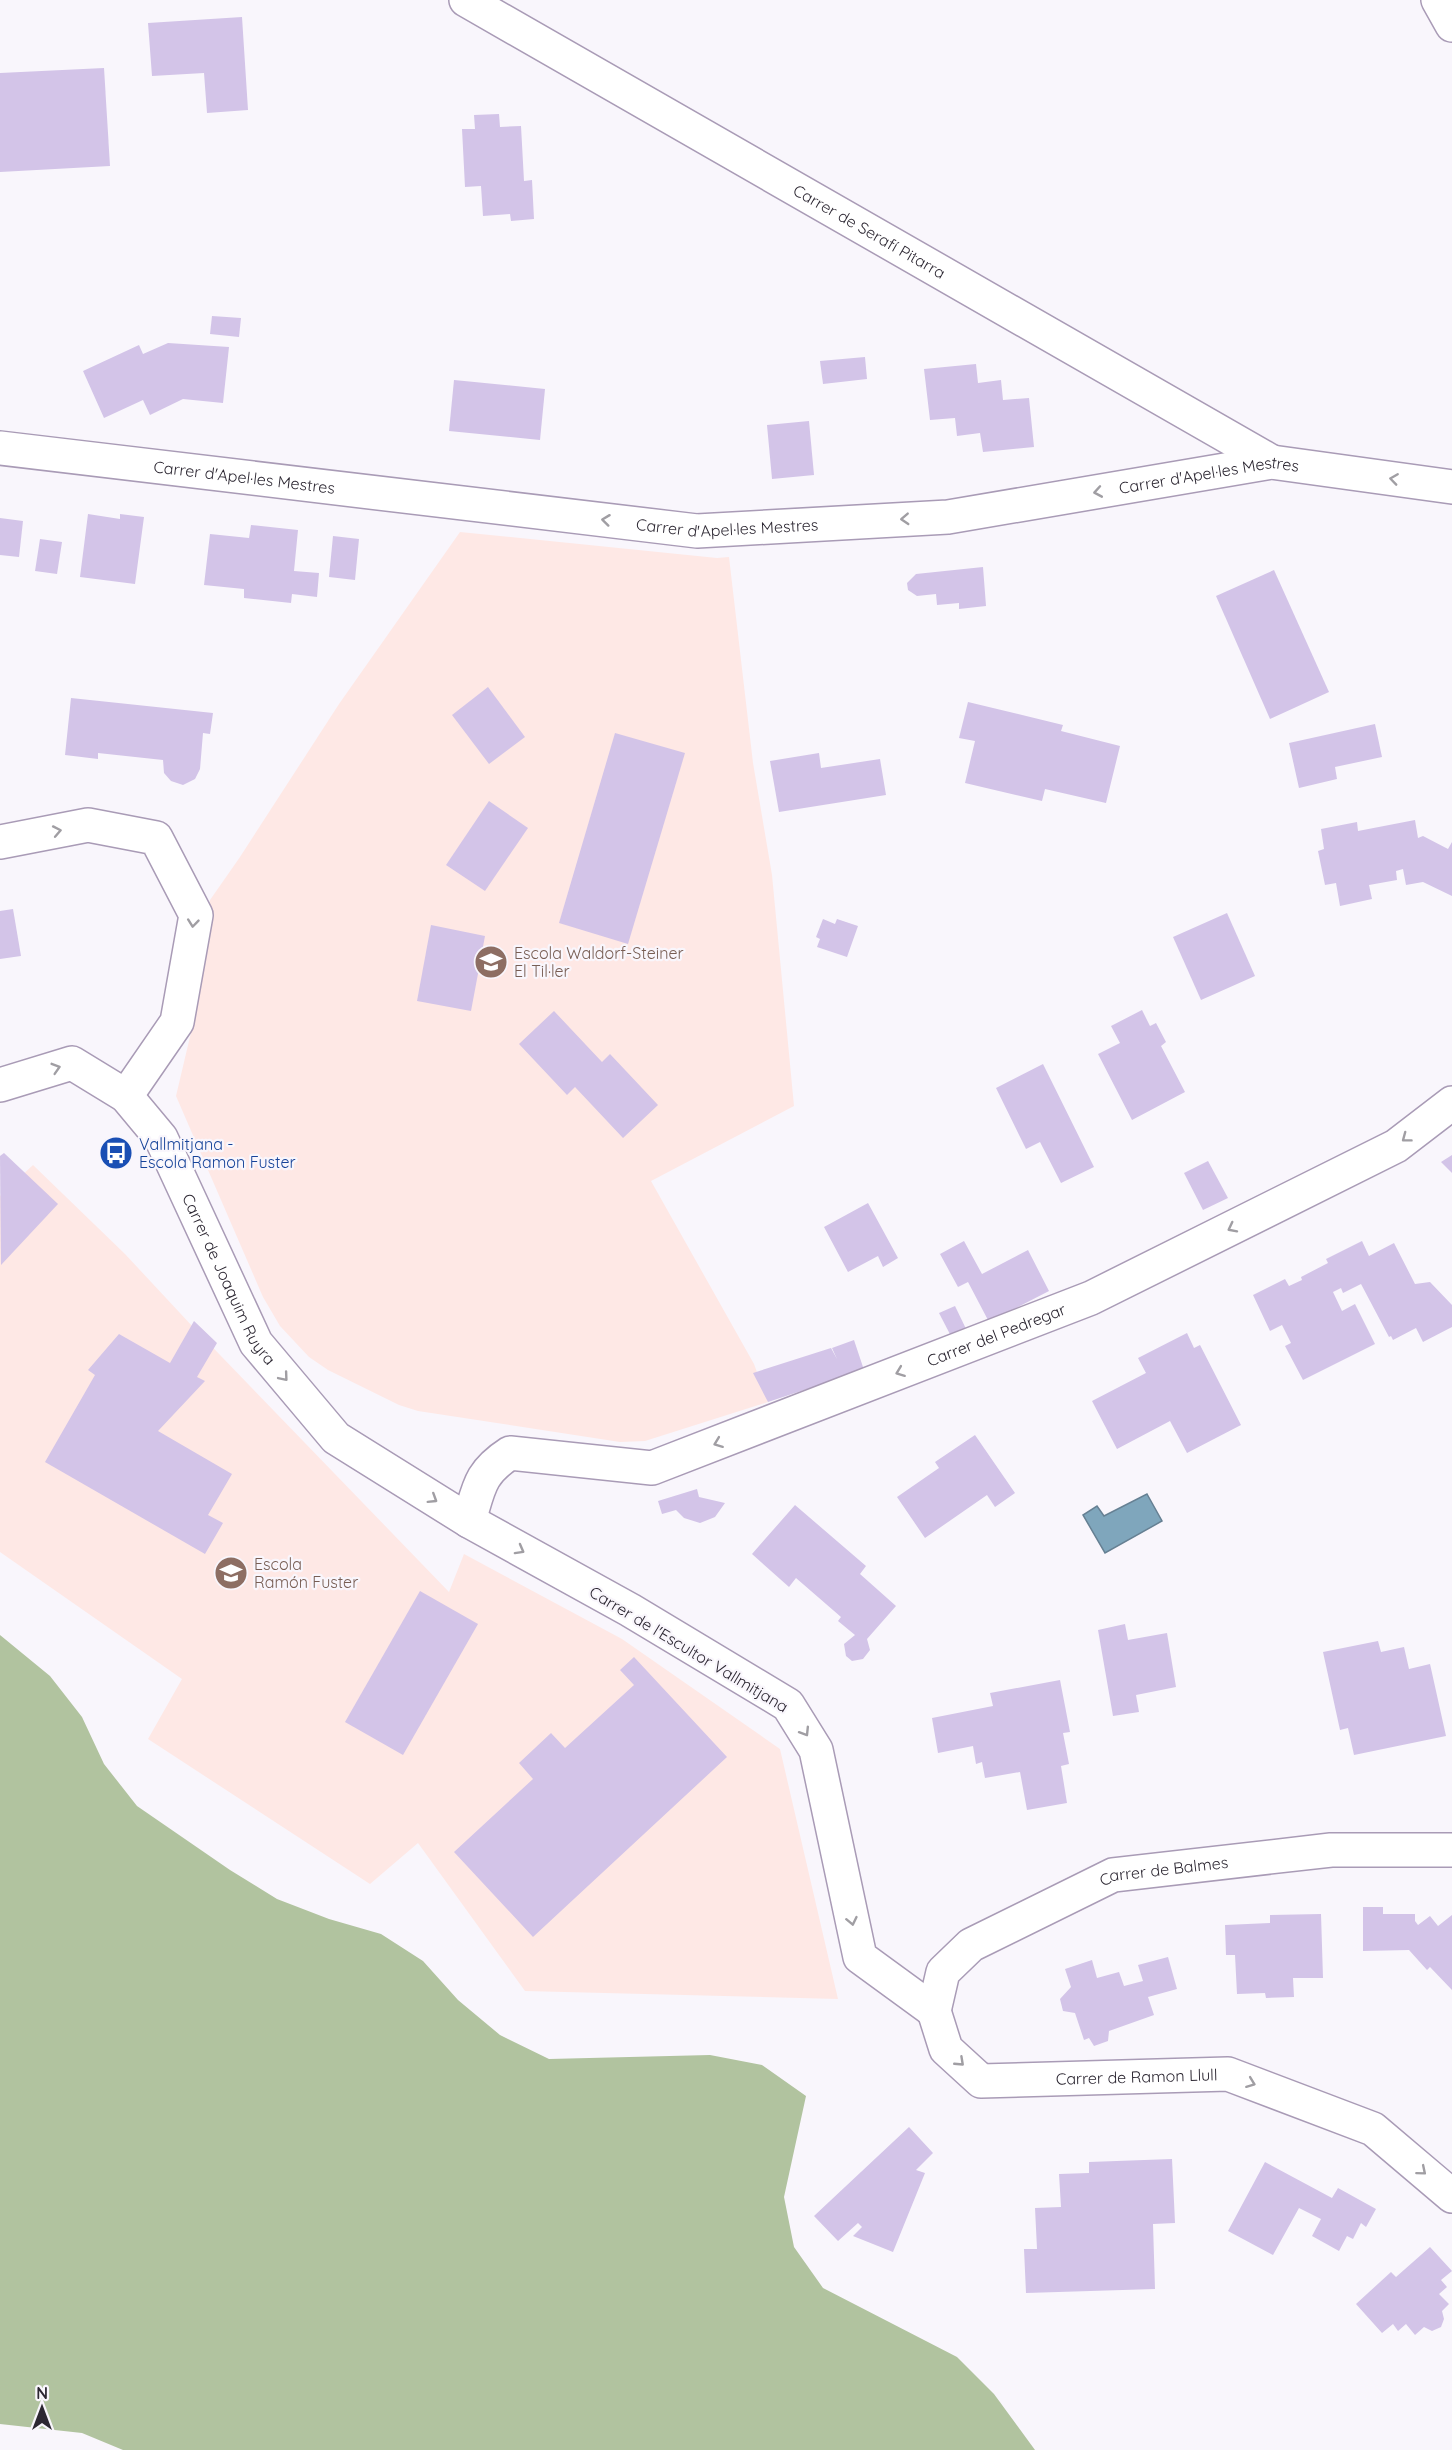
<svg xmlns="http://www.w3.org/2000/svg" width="1452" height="2450" font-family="Quicksand,sans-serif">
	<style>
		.education { fill: #fee8e5 }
		.forest { fill: #b1c39f }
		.water { fill: #7fa6bc; stroke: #668093; stroke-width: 1.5 }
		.building { fill: #d3c4e8 }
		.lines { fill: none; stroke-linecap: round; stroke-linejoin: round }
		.street-casing { stroke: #a99bb6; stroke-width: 36 }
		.street { stroke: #fff; stroke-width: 33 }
		.oneway { stroke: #a09ea3 }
		.labels { text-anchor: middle; stroke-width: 4.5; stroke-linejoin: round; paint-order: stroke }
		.street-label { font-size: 16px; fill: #2c2732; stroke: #f9f6fc }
		.education-label { font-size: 16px; fill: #785e54; stroke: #f9f6fc; text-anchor: start }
		.transit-label { font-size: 16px; fill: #164399; stroke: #f9f6fc; text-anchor: start }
	</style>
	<rect width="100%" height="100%" fill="#f9f6fc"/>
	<g class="education">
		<path d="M460,532L717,558L729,557L753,763L772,875L794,1106L651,1181L754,1364L768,1402L645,1441L620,1442L418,1411L399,1405L328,1370L309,1357L280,1326L263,1297L176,1096L193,1024L210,900L240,857L339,704Z"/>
		<path d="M33,1165L125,1254L193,1327L449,1592L464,1554L622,1639L780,1749L838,1999L525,1991L418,1843L370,1884L148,1739L182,1679L0,1552V1196Z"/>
	</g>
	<path class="forest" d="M0,1635L50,1676L82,1717L104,1764L137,1806L230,1870L277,1899L329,1919L381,1934L423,1961L458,2000L500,2035L549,2059L710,2055L762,2065L806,2096L784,2197L794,2247L823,2288L957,2357L994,2394L1035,2450H123L82,2433L0,2424Z"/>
	<path class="water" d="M1147,1494L1162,1521L1105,1553L1083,1515L1097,1506L1104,1516Z"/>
	<g class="building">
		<path d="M242,17L248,110L207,113L204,73L152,76L148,23Z"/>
		<path d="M104,68L110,166L0,172V73Z"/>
		<path d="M499,114L500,127L521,126L524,181L532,180L534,219L511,221L510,214L483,216L481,186L465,187L462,129H475L474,115Z"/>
		<path d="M212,316L241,318L239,337L210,334Z"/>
		<path d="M168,343L229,347L223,403L183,399L150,415L143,400L104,418L83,371L139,345L143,354Z"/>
		<path d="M865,357L867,379L823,384L820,361Z"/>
		<path d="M976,364L978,383L1001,380L1003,400L1029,398L1034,447L983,452L980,433L957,436L955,418L930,420L924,369Z"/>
		<path d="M454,380L545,389L540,440L449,431Z"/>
		<path d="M809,421L814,475L772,479L767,425Z"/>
		<path d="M88,514L120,519V514L144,517L135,584L80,577Z"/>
		<path d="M0,518L23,521L19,557L0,555Z"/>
		<path d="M251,525L298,530L294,571L319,573L317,597L292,594L291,603L244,598V589L204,585L210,534L249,538Z"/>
		<path d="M333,536L359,539L355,580L329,577Z"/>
		<path d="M40,539L62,542L57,574L35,571Z"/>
		<path d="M983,567L986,606L959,609V603L937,605L936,594L917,596L908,590L907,583L916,574Z"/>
		<path d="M1274,570L1329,692L1270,719L1216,596Z"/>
		<path d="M488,687L525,737L489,764L452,715Z"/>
		<path d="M71,698L213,713L210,734L203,733L200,769L195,779L183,785L171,781L164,773L163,760L98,753V759L65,755Z"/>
		<path d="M968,702L1063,725L1061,731L1120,746L1106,803L1045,789L1042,801L965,783L975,741L959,738Z"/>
		<path d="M1375,724L1382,757L1335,767L1337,779L1299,788L1289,743Z"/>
		<path d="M615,733L685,753L628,944L559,923Z"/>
		<path d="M819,753L821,768L880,759L886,795L779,812L770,761Z"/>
		<path d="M489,801L528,828L485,891L446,865Z"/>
		<path d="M1415,820L1418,838L1423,836L1448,849L1452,842V896L1423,882L1406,885L1403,869L1396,871L1397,880L1369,885L1372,899L1340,906L1336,883L1325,885L1318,851L1324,849L1321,829L1357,822L1358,831Z"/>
		<path d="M13,909L21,956L0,959V911Z"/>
		<path d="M1227,913L1255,976L1201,1000L1173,937Z"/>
		<path d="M823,919L835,924L837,919L858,926L847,957L817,947L820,939L816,937Z"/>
		<path d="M431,925L485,936L471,1011L417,1001Z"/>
		<path d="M1142,1010L1150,1026L1156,1023L1166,1042L1161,1046L1185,1092L1132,1120L1098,1054L1120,1043L1111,1026Z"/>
		<path d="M554,1011L602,1062L610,1054L658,1105L623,1138L575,1087L567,1095L519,1044Z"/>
		<path d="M1043,1064L1094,1167L1061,1183L1040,1142L1026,1149L996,1088Z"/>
		<path d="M4,1153L58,1204L1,1265L0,1156Z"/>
		<path d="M1452,1155V1173L1441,1162Z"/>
		<path d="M1208,1161L1228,1198L1203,1210L1184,1173Z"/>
		<path d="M868,1203L898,1258L883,1267L878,1256L848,1272L824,1227Z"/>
		<path d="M964,1241L982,1274L1028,1250L1049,1291L989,1322L968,1282L958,1287L940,1254Z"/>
		<path d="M1362,1241L1369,1256L1394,1243L1415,1284L1430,1282L1452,1305V1327L1423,1342L1416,1328L1393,1340L1391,1336L1389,1337L1361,1284L1343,1293L1341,1288L1333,1292L1342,1311L1355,1304L1375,1344L1303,1380L1285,1346L1291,1343L1282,1325L1270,1331L1253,1295L1285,1279L1289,1286L1302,1280L1301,1277L1328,1263L1326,1259Z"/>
		<path d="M955,1306L968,1333L953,1340L939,1313Z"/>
		<path d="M194,1321L217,1343L197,1377L205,1381L158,1431L232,1474L208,1515L223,1523L205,1554L45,1462L95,1375L88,1370L119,1334L170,1363Z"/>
		<path d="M1187,1333L1194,1348L1200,1345L1241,1425L1187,1453L1170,1421L1117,1449L1092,1401L1146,1373L1138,1358Z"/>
		<path d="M854,1340L864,1370L768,1402L753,1373L831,1348L837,1359L832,1348Z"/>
		<path d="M975,1435L1015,1493L995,1507L987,1495L925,1538L897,1497L939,1468L935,1462Z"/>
		<path d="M697,1489L699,1497L725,1503L715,1517L700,1523L684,1518L676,1510L662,1514L658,1501Z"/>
		<path d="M795,1505L866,1566L860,1574L896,1606L867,1639L870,1650L863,1659L852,1661L846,1656L844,1644L855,1635L838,1621L841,1617L796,1578L789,1587L752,1554Z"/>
		<path d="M420,1591L478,1624L403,1755L345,1722Z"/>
		<path d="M1125,1624L1128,1640L1167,1633L1176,1687L1136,1695L1139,1712L1113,1716L1098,1630Z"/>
		<path d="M1378,1641L1381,1652L1404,1647L1409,1669L1430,1664L1446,1736L1354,1755L1348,1728L1340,1730L1323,1652Z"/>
		<path d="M634,1657L727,1757L533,1937L454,1852L533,1779L519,1763L551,1733L565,1748L634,1685L620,1670Z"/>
		<path d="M1060,1680L1070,1732L1063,1733L1069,1764L1061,1766L1067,1803L1027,1810L1020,1772L985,1778L982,1762L976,1764L973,1746L938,1753L932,1718L993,1706L990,1693Z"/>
		<path d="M1363,1907H1383V1914H1415V1921L1418,1925L1430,1916L1438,1926L1452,1915V1990L1430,1967L1427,1970L1409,1950L1363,1951Z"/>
		<path d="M1321,1914L1323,1978H1293L1294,1997L1266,1998L1265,1993L1237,1994L1235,1955H1226L1225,1925L1270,1923V1915Z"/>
		<path d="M1168,1957L1177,1989L1148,1997L1154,2015L1109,2031L1108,2041L1094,2046L1089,2038L1084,2040L1075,2013L1063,2011L1060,1999L1071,1987L1065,1969L1092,1960L1097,1978L1119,1972L1124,1986L1143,1981L1138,1965Z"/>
		<path d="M909,2127L933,2153L916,2170L925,2173L893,2252L853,2236L862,2227L858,2223L838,2241L814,2216Z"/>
		<path d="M1172,2159L1175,2223L1153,2224L1155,2289L1026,2293L1024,2249H1037L1035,2208L1061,2207L1059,2174L1089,2173V2162Z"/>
		<path d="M1265,2162L1332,2198L1338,2188L1376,2209L1366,2227L1361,2223L1353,2239L1347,2236L1339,2251L1312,2236L1321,2219L1299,2208L1273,2255L1228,2231Z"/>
		<path d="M1430,2247L1452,2271L1441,2280L1447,2287L1439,2294L1449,2304L1442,2311L1444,2319L1441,2327L1432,2331L1424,2327L1415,2335L1406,2324L1398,2331L1393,2324L1382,2333L1356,2304L1391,2272L1396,2277Z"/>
	</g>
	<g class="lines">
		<defs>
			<g id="street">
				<path id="s1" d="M466,0L1272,462"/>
				<path d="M1438,0L1452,25"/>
				<path id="s2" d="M0,448L697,531L948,517L1272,462L1452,487"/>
				<path d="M0,842L88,825L156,838L196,915L177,1022L126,1096"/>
				<path id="s3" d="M0,1085L72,1063L126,1096L161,1138L256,1343L336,1438L469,1521L630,1610L788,1705L816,1750L860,1957L934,2011"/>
				<path id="s4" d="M469,1521C479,1488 479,1473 510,1453L652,1468L1091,1298L1396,1146L1452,1103"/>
				<path id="s5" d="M934,2011L946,2049L981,2081L1228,2074L1373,2129L1452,2196"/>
				<path id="s6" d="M934,2011L943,1972L971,1945L1113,1875L1331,1850H1452"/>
			</g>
		</defs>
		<use href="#street" class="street-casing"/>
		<use href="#street" class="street"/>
	</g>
	<defs><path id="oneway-chevron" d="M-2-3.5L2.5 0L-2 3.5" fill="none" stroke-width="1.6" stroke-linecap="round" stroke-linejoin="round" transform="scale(1.5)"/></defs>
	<g class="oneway">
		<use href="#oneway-chevron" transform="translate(1394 479) rotate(-172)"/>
		<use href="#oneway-chevron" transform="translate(1098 492) rotate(170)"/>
		<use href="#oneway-chevron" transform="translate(905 519) rotate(177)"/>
		<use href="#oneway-chevron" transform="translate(606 520) rotate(-173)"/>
		<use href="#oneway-chevron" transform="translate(57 831) rotate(-11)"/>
		<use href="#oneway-chevron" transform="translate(193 923) rotate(96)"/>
		<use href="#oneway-chevron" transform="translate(56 1068) rotate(-17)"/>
		<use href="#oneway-chevron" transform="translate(1406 1138) rotate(143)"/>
		<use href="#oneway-chevron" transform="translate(1232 1228) rotate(153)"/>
		<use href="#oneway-chevron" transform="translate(900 1372) rotate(159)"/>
		<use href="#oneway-chevron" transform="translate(284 1377) rotate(50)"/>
		<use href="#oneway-chevron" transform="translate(718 1443) rotate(159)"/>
		<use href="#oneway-chevron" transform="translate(433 1499) rotate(32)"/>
		<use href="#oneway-chevron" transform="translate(520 1550) rotate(29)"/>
		<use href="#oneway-chevron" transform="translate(805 1732) rotate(58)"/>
		<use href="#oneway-chevron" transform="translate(852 1921) rotate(78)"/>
		<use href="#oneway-chevron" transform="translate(960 2062) rotate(43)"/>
		<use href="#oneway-chevron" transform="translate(1251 2083) rotate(21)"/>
		<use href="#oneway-chevron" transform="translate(1422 2171) rotate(40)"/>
	</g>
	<defs>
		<symbol id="school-disc" viewBox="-11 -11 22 22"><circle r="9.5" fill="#8d6e63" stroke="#f9f6fc"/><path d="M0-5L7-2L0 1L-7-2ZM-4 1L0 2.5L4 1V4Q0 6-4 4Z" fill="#fff"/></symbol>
		<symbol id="bus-disc" viewBox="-11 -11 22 22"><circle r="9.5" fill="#1a4fb4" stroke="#f9f6fc"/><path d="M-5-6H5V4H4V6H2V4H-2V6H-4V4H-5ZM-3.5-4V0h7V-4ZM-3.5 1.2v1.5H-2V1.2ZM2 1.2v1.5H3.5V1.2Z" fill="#fff"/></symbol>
	</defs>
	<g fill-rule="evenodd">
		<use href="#school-disc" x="472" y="943" width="38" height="38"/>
		<use href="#bus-disc" x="97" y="1134" width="38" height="38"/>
		<use href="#school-disc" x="212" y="1554" width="38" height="38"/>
	</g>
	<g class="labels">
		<g class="street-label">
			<text dy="6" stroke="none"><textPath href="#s1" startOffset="465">Carrer de Serafí Pitarra</textPath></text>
			<text dy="6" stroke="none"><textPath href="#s2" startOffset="246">Carrer d'Apel·les Mestres</textPath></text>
			<text dy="6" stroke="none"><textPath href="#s2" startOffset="1218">Carrer d'Apel·les Mestres</textPath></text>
			<text dy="6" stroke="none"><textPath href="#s2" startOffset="732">Carrer d'Apel·les Mestres</textPath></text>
			<text dy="6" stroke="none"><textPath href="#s3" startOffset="350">Carrer de Joaquim Ruyra</textPath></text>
			<text dy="6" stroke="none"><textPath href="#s4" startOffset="594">Carrer del Pedregar</textPath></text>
			<text transform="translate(689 1649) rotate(31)" y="6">Carrer de l'Escultor Vallmitjana</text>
			<text dy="6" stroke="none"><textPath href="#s6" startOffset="288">Carrer de Balmes</textPath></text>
			<text dy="6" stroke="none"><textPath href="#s5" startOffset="243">Carrer de Ramon Llull</textPath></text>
		</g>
		<g class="education-label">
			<text x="514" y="959">Escola Waldorf-Steiner<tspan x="514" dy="18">El Til·ler</tspan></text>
			<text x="254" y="1570">Escola<tspan x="254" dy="18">Ramón Fuster</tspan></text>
		</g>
		<g class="transit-label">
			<text x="139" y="1150">Vallmitjana -<tspan x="139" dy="18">Escola Ramon Fuster</tspan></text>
		</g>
	</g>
	<g transform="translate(42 2408)" stroke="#f9f6fc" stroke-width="4.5" paint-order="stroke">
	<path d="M0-4.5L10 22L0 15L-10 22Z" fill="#2c2732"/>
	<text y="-9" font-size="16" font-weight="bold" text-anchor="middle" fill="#2c2732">N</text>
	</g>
</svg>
